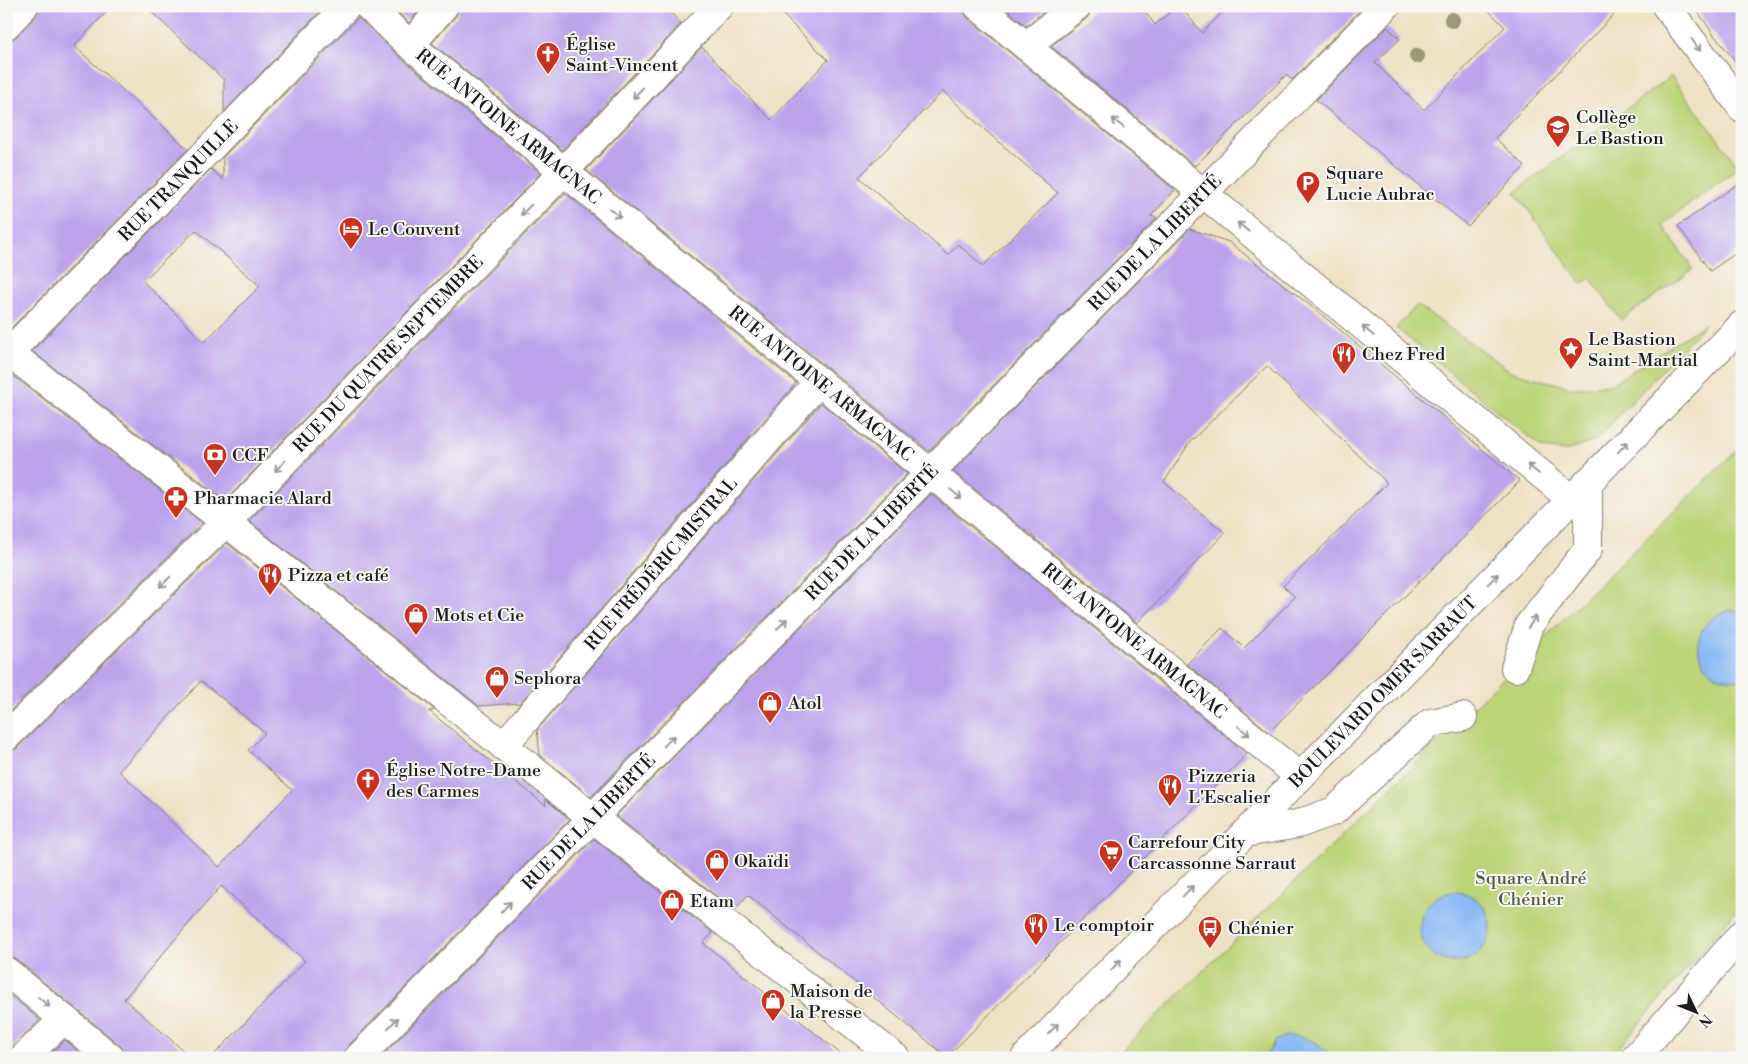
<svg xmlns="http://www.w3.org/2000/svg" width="1748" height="1064" font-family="'Libre Bodoni',serif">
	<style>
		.green { fill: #bcd377; stroke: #6c784a }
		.water { fill: #8ab9f5; stroke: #536a88 }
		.building { fill: #bba4ec; fill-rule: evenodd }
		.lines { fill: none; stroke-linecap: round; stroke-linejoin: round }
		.minor-casing { stroke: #857f70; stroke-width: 30 }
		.major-casing { stroke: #857f70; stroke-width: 30 }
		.minor { stroke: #fff; stroke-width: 28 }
		.major { stroke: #fff; stroke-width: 28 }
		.tree { fill: #999879 }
		.oneway { stroke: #999 }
		.labels { text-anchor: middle; stroke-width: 4; stroke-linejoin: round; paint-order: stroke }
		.poi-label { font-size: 18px; fill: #1c1c1c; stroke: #f6f6f2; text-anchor: start }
		.street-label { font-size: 18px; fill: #1c1c1c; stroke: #f6f6f2 }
		.park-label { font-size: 18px; fill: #545c3c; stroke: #f6f6f2 }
	</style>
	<rect width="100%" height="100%" fill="#f6f6f2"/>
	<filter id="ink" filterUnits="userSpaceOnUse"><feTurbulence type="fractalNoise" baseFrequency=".02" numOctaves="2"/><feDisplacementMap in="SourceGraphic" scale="10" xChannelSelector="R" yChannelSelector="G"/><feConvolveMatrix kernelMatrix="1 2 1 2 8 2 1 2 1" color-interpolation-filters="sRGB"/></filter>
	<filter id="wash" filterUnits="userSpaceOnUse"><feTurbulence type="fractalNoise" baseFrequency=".0096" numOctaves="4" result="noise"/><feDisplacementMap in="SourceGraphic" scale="20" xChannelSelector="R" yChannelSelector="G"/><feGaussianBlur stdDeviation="1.12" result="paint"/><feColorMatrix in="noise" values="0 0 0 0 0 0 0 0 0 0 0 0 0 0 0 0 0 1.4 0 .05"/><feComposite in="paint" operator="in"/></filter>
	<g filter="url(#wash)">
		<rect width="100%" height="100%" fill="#eee2c4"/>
		<g class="green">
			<path d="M1671,76L1739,167L1662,225L1693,269L1621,320L1590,278L1582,284L1515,192Z"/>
			<path d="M1417,305L1512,372L1573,388L1610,385L1705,324L1595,441L1566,451L1542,448L1396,328Z"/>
			<path d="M1742,445V904L1610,1058H1114Z"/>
		</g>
		<g class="water">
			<path d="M1731,610L1742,611L1741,680C1691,683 1682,621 1731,610Z"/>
			<circle cx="1455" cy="927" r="35"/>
			<path d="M1285,1036C1303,1035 1321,1042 1332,1058H1265L1275,1041Z"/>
		</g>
		<g id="blocks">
			<g class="building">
				<path d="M39,6H112L74,46L188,149L6,333V40H11L17,36L35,17Z"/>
				<path d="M145,6H325L224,112V80Z"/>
				<path d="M391,6H423L409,23Z"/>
				<path d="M459,6H665L681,24L562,150L432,43L456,16Z"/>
				<path d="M774,6H963L964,12L968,18L1175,190L1151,216L1157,218L929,451L586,170L702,47L771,120L828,60ZM943,91L985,130L1058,193L983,266L958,244L948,255L859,177Z"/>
				<path d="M1003,6H1051L1026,26Z"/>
				<path d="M1092,6H1141L1155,25L1177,6H1180L1202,33L1228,6H1364L1292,80L1286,75L1195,166L1051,46L1087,18L1091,12Z"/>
				<path d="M1484,6H1622L1495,138L1525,166L1468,226L1316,100L1387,27L1400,39L1375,63L1424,110L1505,27Z"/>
				<path d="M1694,6H1742V69L1714,35Z"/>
				<path d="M358,18L400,57L541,173L225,501L32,351L211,169L223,180V157ZM196,230L260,286L204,342L143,281Z"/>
				<path d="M1742,181V249L1710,271L1678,226Z"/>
				<path d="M565,193L796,383L520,703L479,706L249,521Z"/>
				<path d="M1190,229L1229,242L1321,314L1520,481L1269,732L1187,664L1222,628L1244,648L1295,597L1283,586L1387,483L1267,366L1190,442L1164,482L1225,533L1137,623L953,471Z"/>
				<path d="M6,370L202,523L6,715Z"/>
				<path d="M821,403L907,474L591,797L540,755L537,730Z"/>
				<path d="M931,494L1247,754L947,1057L748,895L734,910L616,816Z"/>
				<path d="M227,543L435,710L429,711L546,806L545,799L570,819L347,1047L343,1054V1058H211L305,961L221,886L124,999L192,1058H126L125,1052L121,1046L16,959L6,956V752H10L17,748ZM201,681L265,733L248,750L292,790L219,867L119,771Z"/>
				<path d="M594,839L713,933L703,943L846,1058H380Z"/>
				<path d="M6,992L40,1020L12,1047L8,1053V1058H6Z"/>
				<path d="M65,1040L86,1058H46Z"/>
			</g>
		</g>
	</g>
	<g filter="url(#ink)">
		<use href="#blocks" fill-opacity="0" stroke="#857f70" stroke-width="1"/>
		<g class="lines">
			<defs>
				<g id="minor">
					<path id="s1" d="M368,6L410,45L1300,777"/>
					<path d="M978,6L1571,499"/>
					<path d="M1666,6L1742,108"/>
					<path d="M6,25L24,6"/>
					<path d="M410,45L444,6"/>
					<path d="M1026,46L1077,6"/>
					<path d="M6,350L226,522L593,818L896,1058"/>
					<path id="s2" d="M9,352L193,166L347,6"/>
					<path d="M1515,668L1529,625L1588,549V482"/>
					<path id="s3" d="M6,737L226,522L564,171L719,6"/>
					<path id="s4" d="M503,746L819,381"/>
					<path d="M1245,833L1298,824L1334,811L1430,723L1463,717"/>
					<path d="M6,971L111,1058"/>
					<path d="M23,1058L64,1019"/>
					<path id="s5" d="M358,1058L1386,6"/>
					<path d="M1635,1058L1742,934"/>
				</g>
				<g id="major">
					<path id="s6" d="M1025,1058L1742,325"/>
				</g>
			</defs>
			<use href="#minor" class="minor-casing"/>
			<use href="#major" class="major-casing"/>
			<use href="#minor" class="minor"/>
			<use href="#major" class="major"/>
		</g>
		<g class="tree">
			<circle cx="1452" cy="20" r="8"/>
			<circle cx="1417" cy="56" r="8"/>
		</g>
		<defs><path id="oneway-shaft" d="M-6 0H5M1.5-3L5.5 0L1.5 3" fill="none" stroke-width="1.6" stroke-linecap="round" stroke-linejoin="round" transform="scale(1.25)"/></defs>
		<g class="oneway">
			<use href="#oneway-shaft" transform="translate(1696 45) rotate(53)"/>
			<use href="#oneway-shaft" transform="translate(638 93) rotate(133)"/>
			<use href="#oneway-shaft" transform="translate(1118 123) rotate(-140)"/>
			<use href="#oneway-shaft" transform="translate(526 210) rotate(134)"/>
			<use href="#oneway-shaft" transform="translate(615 213) rotate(39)"/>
			<use href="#oneway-shaft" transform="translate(1243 227) rotate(-140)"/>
			<use href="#oneway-shaft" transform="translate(1368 331) rotate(-140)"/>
			<use href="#oneway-shaft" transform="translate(1623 447) rotate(-46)"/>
			<use href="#oneway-shaft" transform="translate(280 466) rotate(134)"/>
			<use href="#oneway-shaft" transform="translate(1533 469) rotate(-140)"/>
			<use href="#oneway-shaft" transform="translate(956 494) rotate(39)"/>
			<use href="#oneway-shaft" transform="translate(1493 579) rotate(-46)"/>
			<use href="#oneway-shaft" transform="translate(165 582) rotate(136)"/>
			<use href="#oneway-shaft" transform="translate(1532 622) rotate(-57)"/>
			<use href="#oneway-shaft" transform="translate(782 624) rotate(-46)"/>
			<use href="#oneway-shaft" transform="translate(1244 731) rotate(39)"/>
			<use href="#oneway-shaft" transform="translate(669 741) rotate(-46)"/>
			<use href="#oneway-shaft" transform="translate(1188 891) rotate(-46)"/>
			<use href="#oneway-shaft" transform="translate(506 907) rotate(-46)"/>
			<use href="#oneway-shaft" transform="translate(1116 965) rotate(-46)"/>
			<use href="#oneway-shaft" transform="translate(44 1002) rotate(40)"/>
			<use href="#oneway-shaft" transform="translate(393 1023) rotate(-46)"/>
			<use href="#oneway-shaft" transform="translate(1053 1029) rotate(-46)"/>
		</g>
	</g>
	<defs>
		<symbol id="church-pin" viewBox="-11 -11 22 30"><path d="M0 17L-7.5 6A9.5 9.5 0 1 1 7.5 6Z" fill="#c8321e" stroke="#f6f6f2"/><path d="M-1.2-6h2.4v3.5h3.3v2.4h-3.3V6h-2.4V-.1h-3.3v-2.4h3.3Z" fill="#fff"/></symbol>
		<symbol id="school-pin" viewBox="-11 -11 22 30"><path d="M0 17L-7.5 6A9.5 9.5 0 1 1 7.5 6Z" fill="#c8321e" stroke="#f6f6f2"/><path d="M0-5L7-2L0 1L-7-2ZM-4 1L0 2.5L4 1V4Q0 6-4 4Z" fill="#fff"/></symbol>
		<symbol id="parking-pin" viewBox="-11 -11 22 30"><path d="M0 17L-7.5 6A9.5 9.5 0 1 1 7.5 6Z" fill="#c8321e" stroke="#f6f6f2"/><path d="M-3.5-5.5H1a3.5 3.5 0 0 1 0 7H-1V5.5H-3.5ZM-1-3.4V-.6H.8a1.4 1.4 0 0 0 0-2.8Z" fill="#fff"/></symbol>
		<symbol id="hotel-pin" viewBox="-11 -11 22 30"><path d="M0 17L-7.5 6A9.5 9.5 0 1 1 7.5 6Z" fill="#c8321e" stroke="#f6f6f2"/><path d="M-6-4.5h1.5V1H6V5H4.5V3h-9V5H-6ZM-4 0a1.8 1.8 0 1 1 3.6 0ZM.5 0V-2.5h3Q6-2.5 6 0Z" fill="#fff"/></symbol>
		<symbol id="sight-pin" viewBox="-11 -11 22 30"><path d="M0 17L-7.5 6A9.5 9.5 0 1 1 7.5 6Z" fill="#c8321e" stroke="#f6f6f2"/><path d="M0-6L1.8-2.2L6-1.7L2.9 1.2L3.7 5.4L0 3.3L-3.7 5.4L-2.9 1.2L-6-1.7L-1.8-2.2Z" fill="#fff"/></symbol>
		<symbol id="restaurant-pin" viewBox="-11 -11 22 30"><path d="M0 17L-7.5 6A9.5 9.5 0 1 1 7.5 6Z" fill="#c8321e" stroke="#f6f6f2"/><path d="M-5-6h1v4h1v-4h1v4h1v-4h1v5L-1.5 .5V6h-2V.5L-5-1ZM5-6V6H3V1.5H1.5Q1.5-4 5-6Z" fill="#fff"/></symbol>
		<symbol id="bank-pin" viewBox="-11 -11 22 30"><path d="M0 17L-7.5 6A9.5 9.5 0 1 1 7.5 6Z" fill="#c8321e" stroke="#f6f6f2"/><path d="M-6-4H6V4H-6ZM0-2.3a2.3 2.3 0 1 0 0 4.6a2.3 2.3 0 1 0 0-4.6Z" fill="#fff"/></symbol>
		<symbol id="pharmacy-pin" viewBox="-11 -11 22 30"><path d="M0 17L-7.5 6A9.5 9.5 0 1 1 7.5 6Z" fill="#c8321e" stroke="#f6f6f2"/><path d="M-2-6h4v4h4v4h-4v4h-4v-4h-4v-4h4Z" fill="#fff"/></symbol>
		<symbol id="shop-pin" viewBox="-11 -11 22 30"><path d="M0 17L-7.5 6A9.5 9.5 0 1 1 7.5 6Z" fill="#c8321e" stroke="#f6f6f2"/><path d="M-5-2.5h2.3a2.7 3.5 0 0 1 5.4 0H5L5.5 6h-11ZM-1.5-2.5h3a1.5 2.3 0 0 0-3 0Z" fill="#fff"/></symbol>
		<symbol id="supermarket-pin" viewBox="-11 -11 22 30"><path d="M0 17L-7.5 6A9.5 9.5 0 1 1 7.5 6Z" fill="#c8321e" stroke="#f6f6f2"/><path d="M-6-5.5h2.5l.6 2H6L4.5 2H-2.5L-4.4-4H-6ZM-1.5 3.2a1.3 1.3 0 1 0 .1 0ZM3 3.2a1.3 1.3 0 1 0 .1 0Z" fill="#fff"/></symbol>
		<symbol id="bus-pin" viewBox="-11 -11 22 30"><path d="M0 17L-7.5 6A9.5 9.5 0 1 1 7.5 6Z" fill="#c8321e" stroke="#f6f6f2"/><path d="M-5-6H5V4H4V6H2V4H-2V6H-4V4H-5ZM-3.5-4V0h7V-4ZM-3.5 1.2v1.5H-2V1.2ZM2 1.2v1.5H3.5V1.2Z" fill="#fff"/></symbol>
	</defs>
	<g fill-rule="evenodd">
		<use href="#church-pin" x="534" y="40" width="28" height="38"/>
		<use href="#school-pin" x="1544" y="113" width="28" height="38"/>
		<use href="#parking-pin" x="1294" y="169" width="28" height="38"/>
		<use href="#hotel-pin" x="337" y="215" width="28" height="38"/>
		<use href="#sight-pin" x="1557" y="335" width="28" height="38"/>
		<use href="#restaurant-pin" x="1330" y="340" width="28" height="38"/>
		<use href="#bank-pin" x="201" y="441" width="28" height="38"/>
		<use href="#pharmacy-pin" x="162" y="484" width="28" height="38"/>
		<use href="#restaurant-pin" x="256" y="561" width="28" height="38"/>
		<use href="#shop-pin" x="402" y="601" width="28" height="38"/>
		<use href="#shop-pin" x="483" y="664" width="28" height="38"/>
		<use href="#shop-pin" x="756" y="689" width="28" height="38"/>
		<use href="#church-pin" x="354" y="766" width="28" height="38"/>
		<use href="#restaurant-pin" x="1156" y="772" width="28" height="38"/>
		<use href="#supermarket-pin" x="1097" y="838" width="28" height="38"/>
		<use href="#shop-pin" x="703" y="847" width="28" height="38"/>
		<use href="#shop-pin" x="658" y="887" width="28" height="38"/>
		<use href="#restaurant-pin" x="1022" y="911" width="28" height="38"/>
		<use href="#bus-pin" x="1196" y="914" width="28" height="38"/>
		<use href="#shop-pin" x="759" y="987" width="28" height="38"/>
	</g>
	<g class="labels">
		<g class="poi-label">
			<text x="566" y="50">Église<tspan x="566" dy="21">Saint-Vincent</tspan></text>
			<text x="1576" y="123">Collège<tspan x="1576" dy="21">Le Bastion</tspan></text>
			<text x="1326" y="179">Square<tspan x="1326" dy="21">Lucie Aubrac</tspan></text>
			<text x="368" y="235">Le Couvent</text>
			<text x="1588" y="345">Le Bastion<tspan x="1588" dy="21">Saint-Martial</tspan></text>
			<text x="1362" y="360">Chez Fred</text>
			<text x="232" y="461">CCF</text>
			<text x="194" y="504">Pharmacie Alard</text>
			<text x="288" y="581">Pizza et café</text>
			<text x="434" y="621">Mots et Cie</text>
			<text x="514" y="684">Sephora</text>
			<text x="788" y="709">Atol</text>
			<text x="386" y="776">Église Notre-Dame<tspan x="386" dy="21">des Carmes</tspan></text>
			<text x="1188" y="782">Pizzeria<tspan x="1188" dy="21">L'Escalier</tspan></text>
			<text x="1128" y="848">Carrefour City<tspan x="1128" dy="21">Carcassonne Sarraut</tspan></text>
			<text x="734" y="867">Okaïdi</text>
			<text x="690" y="907">Etam</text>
			<text x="1054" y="931">Le comptoir</text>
			<text x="1228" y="934">Chénier</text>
			<text x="790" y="997">Maison de<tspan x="790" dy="21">la Presse</tspan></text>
		</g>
		<g class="street-label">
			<text dy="6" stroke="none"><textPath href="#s1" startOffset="185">RUE ANTOINE ARMAGNAC</textPath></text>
			<text dy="6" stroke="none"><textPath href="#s2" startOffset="241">RUE TRANQUILLE</textPath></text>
			<text dy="6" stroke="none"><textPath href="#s5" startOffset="1140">RUE DE LA LIBERTÉ</textPath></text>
			<text dy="6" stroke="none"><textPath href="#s3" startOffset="541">RUE DU QUATRE SEPTEMBRE</textPath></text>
			<text dy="6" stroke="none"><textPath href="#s1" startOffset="590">RUE ANTOINE ARMAGNAC</textPath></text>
			<text dy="6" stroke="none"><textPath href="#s5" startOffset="735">RUE DE LA LIBERTÉ</textPath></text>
			<text dy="6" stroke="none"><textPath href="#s4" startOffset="241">RUE FRÉDÉRIC MISTRAL</textPath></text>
			<text dy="6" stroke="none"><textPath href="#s1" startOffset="995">RUE ANTOINE ARMAGNAC</textPath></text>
			<text dy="6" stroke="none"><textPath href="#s6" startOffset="512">BOULEVARD OMER SARRAUT</textPath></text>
			<text dy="6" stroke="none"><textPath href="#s5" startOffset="330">RUE DE LA LIBERTÉ</textPath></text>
		</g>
		<g class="park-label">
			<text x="1531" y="884">Square André<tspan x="1531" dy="21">Chénier</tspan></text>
		</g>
	</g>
	<rect width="1748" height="1064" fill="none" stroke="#f6f6f2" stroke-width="25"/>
	<g transform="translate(1696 1012) rotate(133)" stroke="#f6f6f2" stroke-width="4" paint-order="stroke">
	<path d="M0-4L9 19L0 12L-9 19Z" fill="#1c1c1c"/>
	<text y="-8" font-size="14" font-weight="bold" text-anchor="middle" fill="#1c1c1c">N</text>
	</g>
</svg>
